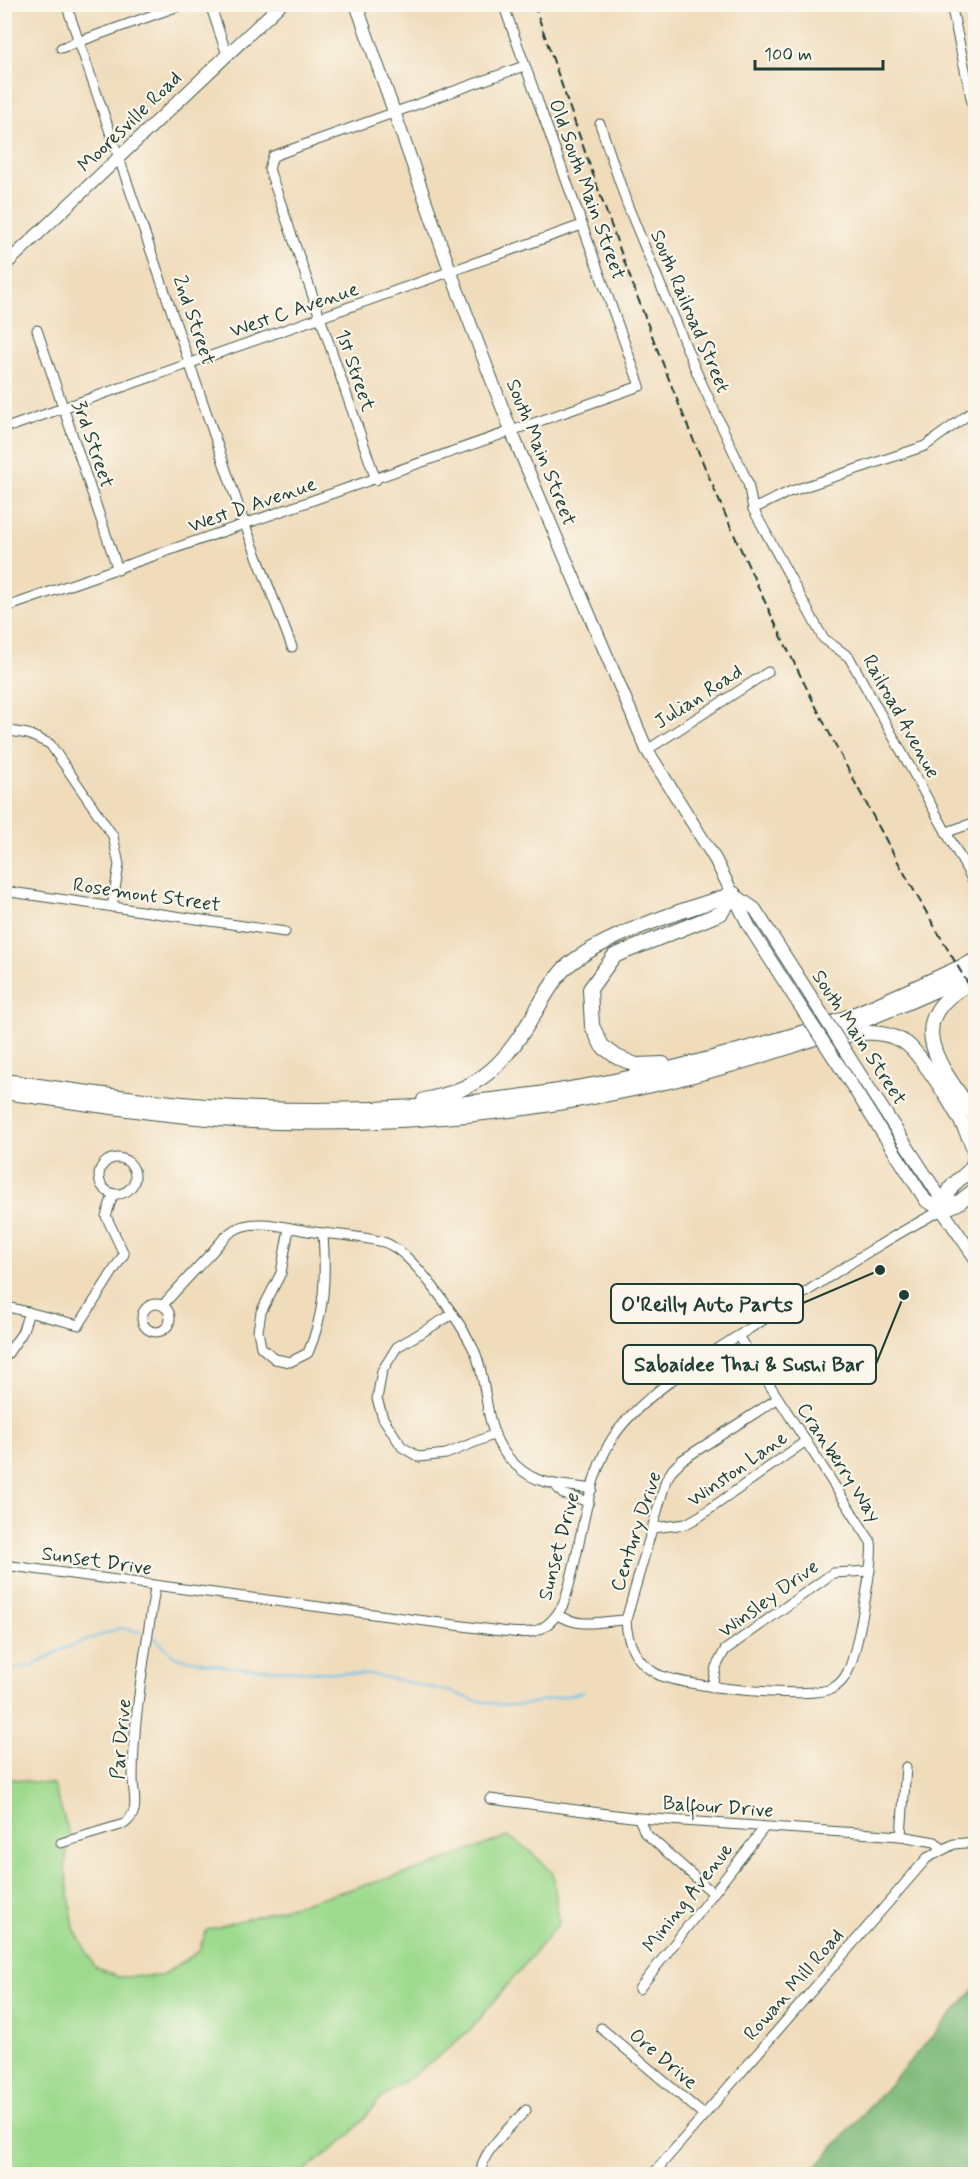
<svg xmlns="http://www.w3.org/2000/svg" width="980" height="2179" font-family="Mynerve,sans-serif">
	<style>
		.green { fill: #9eda8e; stroke: #5e8c61; stroke-width: 1.5 }
		.forest { fill: #7eba79; stroke: #4e7c56; stroke-width: 1.5 }
		.lines { fill: none; stroke-linecap: round; stroke-linejoin: round }
		.stream { stroke: #6ec3ea; stroke-width: 2 }
		.minor-casing { stroke: #3e5548; stroke-width: 11 }
		.major-casing { stroke: #3e5548; stroke-width: 14 }
		.highway-casing { stroke: #3e5548; stroke-width: 16 }
		.minor { stroke: #fff; stroke-width: 9 }
		.major { stroke: #fff; stroke-width: 12 }
		.highway { stroke: #fff; stroke-width: 14 }
		.rail { stroke: #1f3d34; stroke-width: 2; stroke-dasharray: 9 4.5; stroke-linecap: butt }
		.major-bridge-casing { stroke: #3e5548; stroke-width: 14; stroke-linecap: butt }
		.major-bridge { stroke: #fff; stroke-width: 12 }
		.labels { text-anchor: middle; stroke-width: 4.5; stroke-linejoin: round; paint-order: stroke }
		.street-label { font-size: 20px; fill: #1f3d34; stroke: #fbf7ec }
		.leader { fill: none; stroke: #1f3d34; stroke-width: 2 }
		.callout-dot { fill: #1f3d34; stroke: #fbf7ec; stroke-width: 2 }
		.callout { fill: #fbf7ec; stroke: #1f3d34; stroke-width: 2 }
		.callout-label { font-size: 21px; text-anchor: middle; font-weight: bold; fill: #1f3d34 }
	</style>
	<rect width="100%" height="100%" fill="#fbf7ec"/>
	<filter id="ink" filterUnits="userSpaceOnUse"><feTurbulence type="fractalNoise" baseFrequency=".0167" numOctaves="2"/><feDisplacementMap in="SourceGraphic" scale="12" xChannelSelector="R" yChannelSelector="G"/><feConvolveMatrix kernelMatrix="1 2 1 2 8 2 1 2 1" color-interpolation-filters="sRGB"/></filter>
	<filter id="wash" filterUnits="userSpaceOnUse"><feTurbulence type="fractalNoise" baseFrequency=".008" numOctaves="4" result="noise"/><feDisplacementMap in="SourceGraphic" scale="24" xChannelSelector="R" yChannelSelector="G"/><feGaussianBlur stdDeviation="1.35" result="paint"/><feColorMatrix in="noise" values="0 0 0 0 0 0 0 0 0 0 0 0 0 0 0 0 0 1.4 0 .05"/><feComposite in="paint" operator="in"/></filter>
	<g filter="url(#wash)">
		<rect width="100%" height="100%" fill="#f0dcbb"/>
		<path class="green" d="M5,1778L53,1785L69,1833L65,1867L74,1928L95,1967L118,1977L161,1976L198,1952L207,1930L428,1867L508,1836L530,1851L553,1873L559,1923L472,2028L433,2061L382,2097L348,2137L300,2174H5Z"/>
		<path class="forest" d="M975,1988V2174H810Z"/>
		<g class="lines">
			<g class="stream">
				<path d="M153,1636L175,1657L228,1667L375,1675L452,1692L473,1700L503,1705H522L584,1692"/>
				<path d="M4,1670L32,1666L63,1649L120,1628L141,1632"/>
			</g>
		</g>
	</g>
	<g filter="url(#ink)">
		<g class="lines">
			<defs>
				<g id="minor">
					<path d="M66,4L245,525L292,647"/>
					<path d="M210,4L227,55"/>
					<path d="M951,4L976,121"/>
					<path d="M61,48L184,4"/>
					<path d="M600,124L627,204L697,373L748,483L753,509L823,638L849,657L976,886"/>
					<path d="M4,245L10,261"/>
					<path d="M37,330L118,570"/>
					<path d="M12,426L582,225"/>
					<path d="M376,480L269,169L273,156L524,66"/>
					<path d="M753,509L789,492L925,446L976,409"/>
					<path d="M4,608L640,386L503,4"/>
					<path d="M4,730L28,734L50,744L113,836L119,865L112,907"/>
					<path d="M647,750L768,672"/>
					<path d="M947,832L976,822"/>
					<path d="M4,891L285,932"/>
					<circle cx="117" cy="1176" r="18"/>
					<path d="M289,1228L281,1273L261,1312L258,1331L261,1347L275,1359L290,1362L308,1353C325,1314 326,1276 323,1234"/>
					<circle cx="156" cy="1318" r="14"/>
					<path d="M163,1305C179,1287 196,1269 212,1252C218,1245 224,1237 231,1232C250,1218 280,1226 302,1230C328,1235 357,1235 383,1242C413,1250 462,1325 475,1352C489,1385 483,1428 507,1456C534,1488 556,1483 592,1489"/>
					<path d="M4,1306L79,1325L124,1254L106,1216L113,1195"/>
					<path d="M453,1314L397,1347L382,1371L377,1399L383,1418L402,1447L419,1457L446,1454L495,1434"/>
					<path d="M738,1336L871,1542C874,1561 857,1653 848,1671C845,1678 840,1684 833,1688C813,1700 677,1687 655,1673C635,1661 627,1642 626,1620L666,1480L673,1469L682,1460L777,1399"/>
					<path d="M4,1359L22,1333L29,1312"/>
					<path d="M556,1486L563,1494L589,1502"/>
					<path d="M653,1528L686,1524L700,1516L806,1441"/>
					<path d="M4,1565L493,1630C527,1634 544,1638 563,1605C582,1553 582,1493 609,1444C635,1396 721,1347 768,1317C825,1280 881,1241 942,1210"/>
					<path d="M557,1615C584,1629 598,1621 626,1620"/>
					<path d="M712,1687L716,1667L725,1650L833,1573L870,1571"/>
					<path d="M490,1799L639,1818L901,1836L935,1842L941,1848"/>
					<path d="M639,1818L645,1833L713,1893"/>
					<path d="M901,1836L906,1767"/>
					<path d="M61,1843L124,1824C141,1812 133,1796 133,1778C133,1715 146,1650 155,1587"/>
					<path d="M639,1989L764,1828"/>
					<path d="M601,2028L704,2115"/>
					<path d="M482,2174C477,2155 513,2125 526,2110"/>
					<path d="M653,2174L927,1858L954,1844L976,1842"/>
				</g>
				<g id="major">
					<path d="M356,4L451,273L512,433L647,750L715,859L750,928L798,1003"/>
					<path d="M4,266L281,4"/>
					<path d="M735,895L755,909L810,995"/>
					<path d="M851,1060L938,1194L942,1210L976,1259"/>
					<path d="M840,1067L926,1201L942,1210"/>
				</g>
				<g id="highway">
					<path d="M968,984C897,1023 945,1071 976,1118"/>
					<path d="M838,1038C859,1031 884,1030 904,1042C921,1051 976,1138 975,1157C973,1174 959,1176 951,1188C947,1195 945,1203 942,1210"/>
					<path d="M663,1064L636,1065L617,1057L602,1046L592,1026L590,989L614,956L721,913L734,894"/>
					<path d="M4,1081C89,1093 173,1106 258,1109C421,1115 581,1096 738,1051C773,1041 809,1032 843,1019C888,1001 932,980 976,960"/>
					<path d="M4,1092C95,1104 187,1120 278,1122C519,1128 759,1077 976,971"/>
					<path d="M424,1100C484,1089 506,1061 536,1011C544,997 553,981 564,969C597,937 689,908 734,894"/>
					<path d="M942,1210L958,1203L976,1189"/>
				</g>
			</defs>
			<use href="#minor" class="minor-casing"/>
			<use href="#major" class="major-casing"/>
			<use href="#highway" class="highway-casing"/>
			<use href="#minor" class="minor"/>
			<use href="#major" class="major"/>
			<use href="#highway" class="highway"/>
			<path class="rail" d="M534,4C595,182 656,360 733,532C804,691 886,847 976,997"/>
			<defs>
				<g id="major-bridge">
					<path d="M810,995L851,1060"/>
					<path d="M798,1003L840,1067"/>
				</g>
			</defs>
			<use href="#major-bridge" class="major-bridge-casing"/>
			<use href="#major-bridge" class="major-bridge"/>
		</g>
	</g>
	<g class="labels">
		<g class="street-label">
			<text transform="translate(129 121) rotate(-44)" y="7">Mooresville Road</text>
			<text transform="translate(588 189) rotate(70)" y="7">Old South Main Street</text>
			<text transform="translate(294 309) rotate(-19)" y="7">West C Avenue</text>
			<text transform="translate(691 311) rotate(67)" y="7">South Railroad Street</text>
			<text transform="translate(195 320) rotate(71)" y="7">2nd Street</text>
			<text transform="translate(356 370) rotate(71)" y="7">1st Street</text>
			<text transform="translate(94 444) rotate(71)" y="7">3rd Street</text>
			<text transform="translate(542 452) rotate(68)" y="7">South Main Street</text>
			<text transform="translate(252 504) rotate(-19)" y="7">West D Avenue</text>
			<text transform="translate(698 696) rotate(-33)" y="7">Julian Road</text>
			<text transform="translate(902 716) rotate(61)" y="7">Railroad Avenue</text>
			<text transform="translate(147 894) rotate(8)" y="7">Rosemont Street</text>
			<text transform="translate(860 1037) rotate(57)" y="7">South Main Street</text>
			<text transform="translate(840 1462) rotate(57)" y="7">Cranberry Way</text>
			<text transform="translate(737 1468) rotate(-35)" y="7">Winston Lane</text>
			<text transform="translate(635 1531) rotate(-72)" y="7">Century Drive</text>
			<text transform="translate(558 1546) rotate(-75)" y="7">Sunset Drive</text>
			<text transform="translate(97 1560) rotate(8)" y="7">Sunset Drive</text>
			<text transform="translate(768 1598) rotate(-36)" y="7">Winsley Drive</text>
			<text transform="translate(120 1739) rotate(-85)" y="7">Par Drive</text>
			<text transform="translate(718 1806) rotate(4)" y="7">Balfour Drive</text>
			<text transform="translate(687 1897) rotate(-52)" y="7">Mining Avenue</text>
			<text transform="translate(793 1984) rotate(-49)" y="7">Rowan Mill Road</text>
			<text transform="translate(664 2058) rotate(40)" y="7">Ore Drive</text>
		</g>
	</g>
	<path class="leader" d="M880 1270L803 1303M904 1295L876 1364"/>
	<g class="callout-dot">
		<circle cx="880" cy="1270" r="6"/>
		<circle cx="904" cy="1295" r="6"/>
	</g>
	<g class="callout">
		<rect x="611" y="1284" width="192" height="39" rx="6"/>
		<rect x="623" y="1345" width="253" height="39" rx="6"/>
	</g>
	<g class="callout-label">
		<text x="707" y="1311">O'Reilly Auto Parts</text>
		<text x="749" y="1371">Sabaidee Thai &amp; Sushi Bar</text>
	</g>
	<rect width="980" height="2179" fill="none" stroke="#fbf7ec" stroke-width="24"/>
	<path d="M755 60v9h128v-9" fill="none" stroke="#1f3d34" stroke-width="3"/>
	<text x="764" y="60" font-size="18" fill="#1f3d34" stroke="#fbf7ec" stroke-width="4.5" paint-order="stroke">100 m</text>
</svg>
